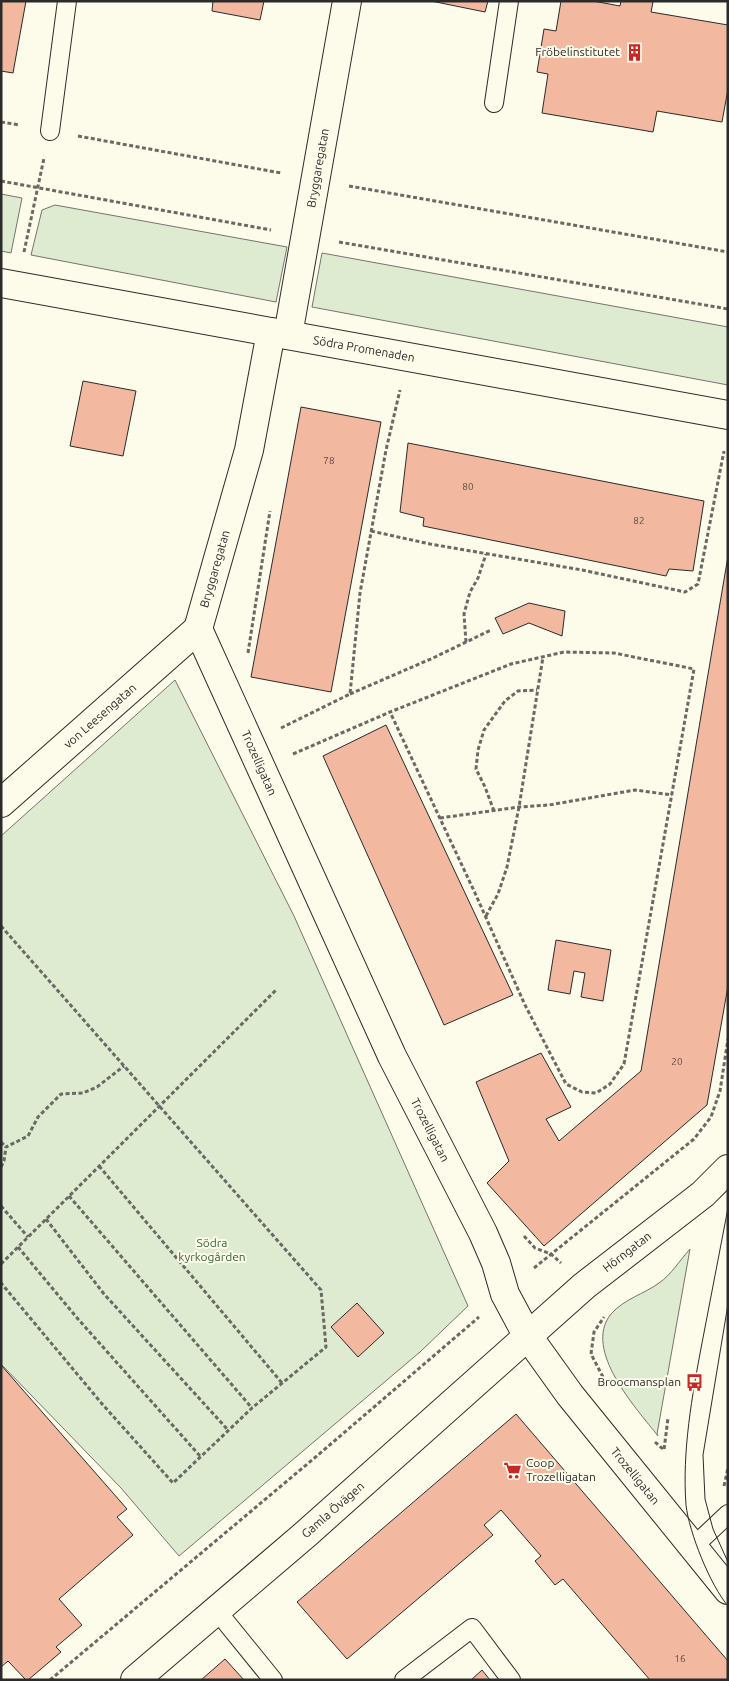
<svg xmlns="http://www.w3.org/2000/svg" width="729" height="1681" font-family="Ubuntu,sans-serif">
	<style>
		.green { fill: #deebd1; stroke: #74746e }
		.building { fill: #f2b8a0; stroke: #2b2b2b }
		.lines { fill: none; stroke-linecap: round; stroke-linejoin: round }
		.service-casing { stroke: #2b2b2b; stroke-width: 20 }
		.minor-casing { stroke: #2b2b2b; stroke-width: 30 }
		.secondary-casing { stroke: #2b2b2b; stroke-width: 30 }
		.path { stroke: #6a6964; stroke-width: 3; stroke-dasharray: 4 2.5; stroke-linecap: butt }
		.service { stroke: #fdfbea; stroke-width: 18 }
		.minor { stroke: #fdfbea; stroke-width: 28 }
		.secondary { stroke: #fdfbea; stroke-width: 28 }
		.tram { stroke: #2b2b2b; stroke-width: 1 }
		.labels { text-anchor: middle; stroke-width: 4; stroke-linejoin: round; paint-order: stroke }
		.number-label { font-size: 10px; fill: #5d4e48 }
		.poi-label { font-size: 12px; fill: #2b2b2b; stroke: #fdfbea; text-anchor: end }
		.street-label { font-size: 12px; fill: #2b2b2b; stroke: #fdfbea }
		.park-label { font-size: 12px; fill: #34623c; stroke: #fdfbea }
	</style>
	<rect width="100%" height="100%" fill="#fdfbea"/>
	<g class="green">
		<path d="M1,194L22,198L11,253L1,251Z"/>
		<path d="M55,205L287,247L276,302L31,255L42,210Z"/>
		<path d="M322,253L728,327V385L312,307Z"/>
		<path d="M175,680L294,916L468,1306L420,1352L179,1556L121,1488L1,1364V836Z"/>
		<path d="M690,1249L657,1434L658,1436C637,1409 582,1350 611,1314C624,1299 644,1294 659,1283C671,1275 680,1260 690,1249Z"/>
	</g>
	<g class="building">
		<path d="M1,1H26L13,73L1,71Z"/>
		<path d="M213,1H264L260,20L212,11Z"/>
		<path d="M431,1H488L485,12Z"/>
		<path d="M561,1H593L620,6L621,1H651L653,2L651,12L728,25V89L722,122L657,111L653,132L542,113L548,74L537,72L544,29L556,31Z"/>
		<path d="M83,381L136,391L123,456L70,446Z"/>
		<path d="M301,407L381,422L331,692L251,677Z"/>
		<path d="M408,443L704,501L693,571L669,569L666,576L423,526L424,518L400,512Z"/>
		<path d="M728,556V986L707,1105L544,1246L487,1183L509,1161L476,1082L541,1053L571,1107L546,1119L559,1141L641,1071Z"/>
		<path d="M529,603L565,611L562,636L529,623L503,634L495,618Z"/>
		<path d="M386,725L513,995L444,1025L323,756Z"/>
		<path d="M556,940L611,950L603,1001L581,997L585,973L574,971L570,994L548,990Z"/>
		<path d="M357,1303L384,1333L358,1357L331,1327Z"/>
		<path d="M1,1365L127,1509L117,1517L133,1535L59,1599L82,1625L56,1647L61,1652L28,1680H26L8,1661L1,1667Z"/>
		<path d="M516,1414L728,1661V1680H650L563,1579L555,1585L535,1561L541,1556L501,1510L484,1525L493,1535L347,1659L297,1602Z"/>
		<path d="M225,1659L244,1680H201Z"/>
		<path d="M482,1670L490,1680H471Z"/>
	</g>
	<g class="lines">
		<defs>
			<g id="service">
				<path d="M494,103L509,1"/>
				<path d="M50,131L67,1"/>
				<path d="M693,1547L728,1514"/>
				<path d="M217,1611L273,1680"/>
				<path d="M404,1680L472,1628L511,1680"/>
			</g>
			<g id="minor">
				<path d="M288,335L347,1"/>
				<path d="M198,629L392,1056L483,1233L496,1263L505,1294L527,1335L570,1395L728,1590"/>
				<path d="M198,629L249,450L271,332"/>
				<path d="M1,803L198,629"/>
				<path d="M135,1680L307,1533L584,1286L703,1194L728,1169"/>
			</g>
			<path id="secondary" d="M1,283L728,415"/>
		</defs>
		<use href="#service" class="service-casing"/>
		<use href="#minor" class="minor-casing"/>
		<use href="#secondary" class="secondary-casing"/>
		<g class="path">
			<path d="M1,122L20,125"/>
			<path d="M78,136L281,173"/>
			<path d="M1,181L271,230"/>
			<path d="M349,186L728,252"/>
			<path d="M339,242L728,309"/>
			<path d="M24,252L44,158"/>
			<path d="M371,531L430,544L582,570L685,592L698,584L724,451"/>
			<path d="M466,642L464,614L470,592L478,578L486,554"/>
			<path d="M248,653L270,511"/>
			<path d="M350,694L433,658L491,630"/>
			<path d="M281,728L350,694L360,593L386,450L400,390"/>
			<path d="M293,754L390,712L511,664L564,652L614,653L694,669L624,1064L610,1084L596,1093L582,1092L566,1084L525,1005L475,893L390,712"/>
			<path d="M494,811L485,787L476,769L478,750L484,730L505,701L518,691L537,690"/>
			<path d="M440,818L519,807L549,805L635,790L672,795"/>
			<path d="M486,916L498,894L507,867L519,807L543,657"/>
			<path d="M1,926L321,1290L326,1347L252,1408L173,1483L103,1405L1,1283"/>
			<path d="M1,1142L6,1147"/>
			<path d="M99,1166L282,1383"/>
			<path d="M1,1167L4,1161L6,1147L28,1136L38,1117L61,1094L83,1093L97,1087L124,1066"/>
			<path d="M69,1196L252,1408"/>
			<path d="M1,1206L28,1237"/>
			<path d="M46,1219L104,1294L228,1430"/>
			<path d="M524,1236L535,1248L551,1254L561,1263"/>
			<path d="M18,1247L78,1319L200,1456"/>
			<path d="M1,1264L277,989"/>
			<path d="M534,1268L694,1139L711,1117L720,1091L728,1039"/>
			<path d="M603,1377L591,1354L594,1332L604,1317"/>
			<path d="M655,1442L664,1450L668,1418"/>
			<path d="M724,1486L728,1468"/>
			<path d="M50,1680L318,1455L479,1317"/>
		</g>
		<use href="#service" class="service"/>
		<use href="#minor" class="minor"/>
		<use href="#secondary" class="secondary"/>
		<g class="tram">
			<path d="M728,1208C719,1253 711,1298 702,1343C692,1396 682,1451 686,1505C689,1532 710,1585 728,1606"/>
			<path d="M728,1304L703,1455L705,1499L713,1529L728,1562"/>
		</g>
	</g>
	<defs>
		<symbol id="building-bare" viewBox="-9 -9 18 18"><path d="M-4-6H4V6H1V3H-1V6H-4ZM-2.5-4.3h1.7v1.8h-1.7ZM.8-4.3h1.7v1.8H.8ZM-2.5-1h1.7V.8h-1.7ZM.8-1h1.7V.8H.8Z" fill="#c62828" stroke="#fdfbea" stroke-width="2.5" paint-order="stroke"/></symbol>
		<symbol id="bus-bare" viewBox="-9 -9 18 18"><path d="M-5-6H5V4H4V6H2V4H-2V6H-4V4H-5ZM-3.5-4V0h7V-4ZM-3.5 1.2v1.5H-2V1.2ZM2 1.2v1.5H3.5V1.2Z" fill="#c62828" stroke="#fdfbea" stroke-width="2.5" paint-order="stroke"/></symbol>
		<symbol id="supermarket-bare" viewBox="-9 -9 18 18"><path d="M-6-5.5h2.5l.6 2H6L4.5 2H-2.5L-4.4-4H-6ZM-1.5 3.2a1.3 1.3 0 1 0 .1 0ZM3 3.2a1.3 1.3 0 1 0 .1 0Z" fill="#c62828" stroke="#fdfbea" stroke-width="2.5" paint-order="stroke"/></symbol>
	</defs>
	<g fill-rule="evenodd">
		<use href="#building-bare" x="622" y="40" width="25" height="25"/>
		<use href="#bus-bare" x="682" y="1370" width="25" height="25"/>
		<use href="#supermarket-bare" x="500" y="1458" width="25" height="25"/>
	</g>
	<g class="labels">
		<g class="number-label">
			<text x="329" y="464">78</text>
			<text x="468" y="490">80</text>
			<text x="639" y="524">82</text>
			<text x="677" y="1065">20</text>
			<text x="680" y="1662">16</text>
		</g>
		<g class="poi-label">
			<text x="620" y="56">Fröbelinstitutet</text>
			<text x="681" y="1386">Broocmansplan</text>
			<text x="526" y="1467" text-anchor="start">Coop<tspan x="526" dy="14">Trozelligatan</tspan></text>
		</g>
		<g class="street-label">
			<text transform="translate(318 168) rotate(-80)" y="4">Bryggaregatan</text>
			<text transform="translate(364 349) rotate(10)" y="4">Södra Promenaden</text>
			<text transform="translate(215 569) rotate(-74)" y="4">Bryggaregatan</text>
			<text transform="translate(100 716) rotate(-41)" y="4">von Leesengatan</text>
			<text transform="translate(259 763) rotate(66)" y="4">Trozelligatan</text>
			<text transform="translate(430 1130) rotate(63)" y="4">Trozelligatan</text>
			<text transform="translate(627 1252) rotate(-38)" y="4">Hörngatan</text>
			<text transform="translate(635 1476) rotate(51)" y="4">Trozelligatan</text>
			<text transform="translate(333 1510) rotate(-41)" y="4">Gamla Övägen</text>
		</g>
		<g class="park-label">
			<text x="212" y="1247">Södra<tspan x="212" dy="14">kyrkogården</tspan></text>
		</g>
	</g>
	<rect width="729" height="1681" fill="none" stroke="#2b2b2b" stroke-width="5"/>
</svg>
